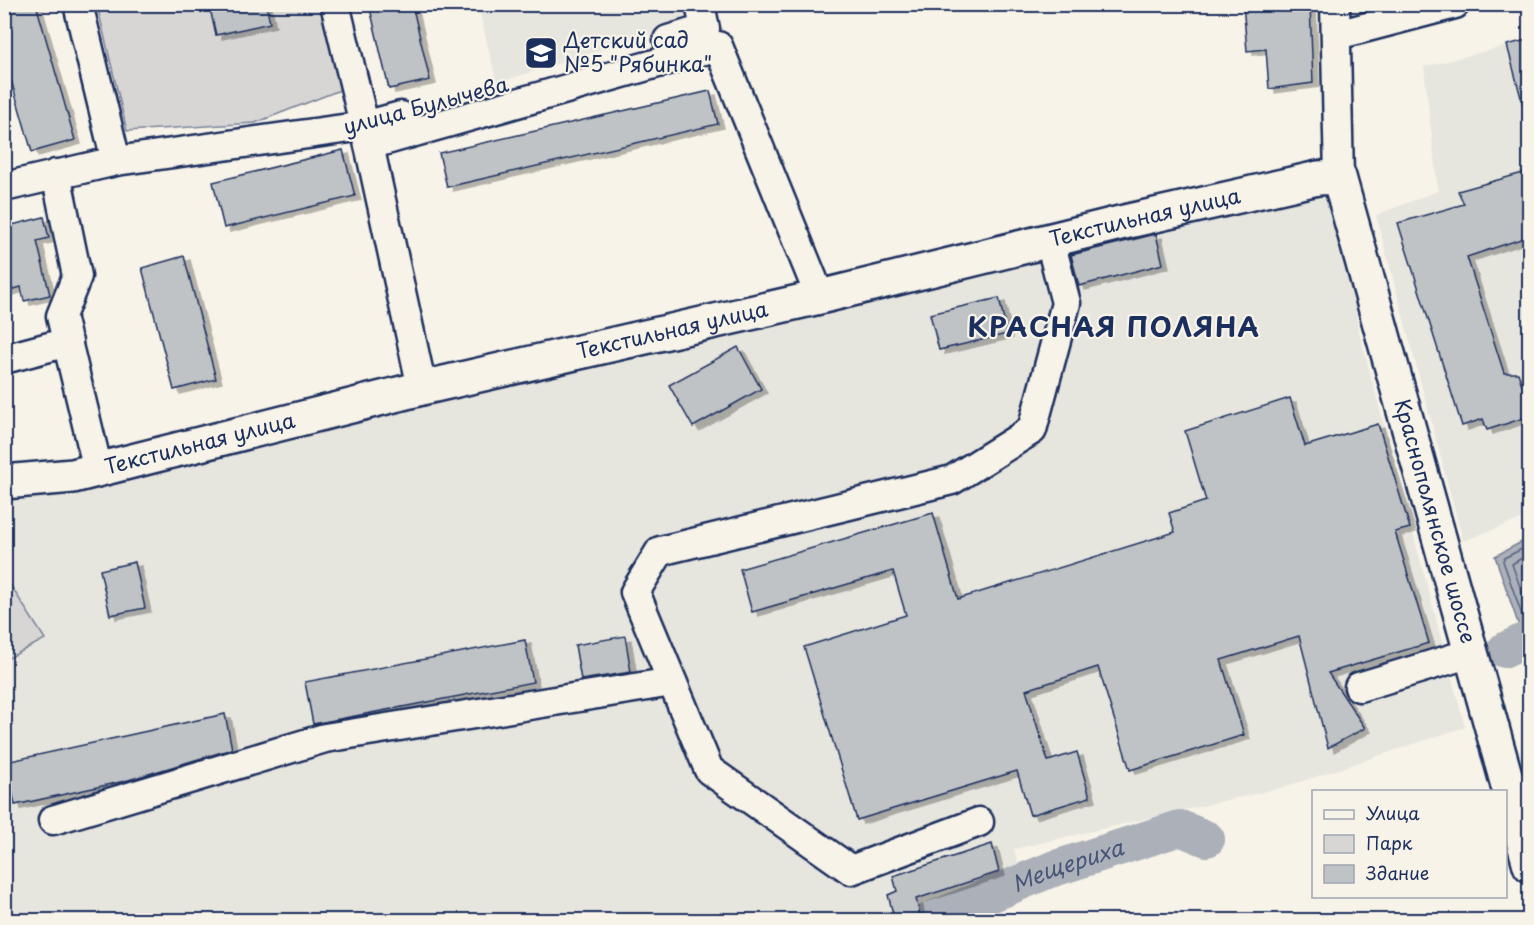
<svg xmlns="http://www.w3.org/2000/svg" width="1534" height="925" font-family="'Playpen Sans',sans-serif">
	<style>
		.built { fill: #e6e5de }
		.green { fill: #d7d6d4; stroke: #798299; stroke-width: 1.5 }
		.water { fill: #acb0b9; stroke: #727c95; stroke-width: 1.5 }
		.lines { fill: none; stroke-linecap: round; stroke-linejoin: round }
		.shore { stroke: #556382; stroke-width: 1.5 }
		.river { stroke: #acb0b9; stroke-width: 36 }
		.building { fill: #c0c3c5; stroke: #1b2f5e; stroke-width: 1.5; filter: url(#shadow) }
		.minor-casing { stroke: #1b2f5e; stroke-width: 33 }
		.major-casing { stroke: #1b2f5e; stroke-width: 38 }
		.minor { stroke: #f7f3e8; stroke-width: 28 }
		.major { stroke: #f7f3e8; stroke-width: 33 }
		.labels { text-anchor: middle; stroke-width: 4.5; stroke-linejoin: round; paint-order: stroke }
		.poi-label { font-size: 21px; fill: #1b2f5e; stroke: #f7f3e8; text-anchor: start }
		.street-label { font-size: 21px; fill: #1b2f5e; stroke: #f7f3e8 }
		.water-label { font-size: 22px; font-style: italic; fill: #465679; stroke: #f7f3e8 }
		.district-label { font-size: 27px; font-weight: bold; letter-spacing: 1.5px; fill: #1b2f5e; stroke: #f7f3e8 }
	</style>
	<defs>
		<filter id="shadow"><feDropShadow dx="6" dy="4" stdDeviation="0" flood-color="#0004"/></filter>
	</defs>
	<rect width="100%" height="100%" fill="#f7f3e8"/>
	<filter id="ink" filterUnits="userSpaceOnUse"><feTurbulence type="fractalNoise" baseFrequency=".0167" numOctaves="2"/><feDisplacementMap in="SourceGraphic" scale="12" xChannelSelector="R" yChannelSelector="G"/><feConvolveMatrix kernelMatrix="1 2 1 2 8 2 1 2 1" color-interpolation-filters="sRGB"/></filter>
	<g filter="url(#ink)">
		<g class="built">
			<path d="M478,5H685L686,23L497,83Z"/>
			<path d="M1529,40V516L1463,541L1376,215L1438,191L1424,67Z"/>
			<path d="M1331,188L1342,207L1358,328L1465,727L1285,787L1014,849L1022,877L936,920H5L4,495Z"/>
		</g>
		<g class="green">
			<path d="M97,5H320L340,90L255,123L127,131Z"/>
			<path d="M4,575L45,639L5,660H4Z"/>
		</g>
		<path class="water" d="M1529,538V647L1524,641L1495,556Z"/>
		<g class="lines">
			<g class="shore">
				<path d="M1530,545L1504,558L1503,561L1530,638"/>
				<path d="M1530,553L1512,564L1530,615"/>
			</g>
			<g class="river">
				<path d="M1505,650L1530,638"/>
				<path id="s1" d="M930,920L1050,870L1180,828L1207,839"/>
			</g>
		</g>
		<g class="building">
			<path d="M4,4H36L75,140L32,152L4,56Z"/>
			<path d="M209,4H266L270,23L216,35Z"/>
			<path d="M369,4H412L430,80L389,89Z"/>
			<path d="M1243,4H1310L1313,83L1269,89L1266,49L1247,51Z"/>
			<path d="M1530,39V108L1524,109L1507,45Z"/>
			<path d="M710,91L718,124L447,187L439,153Z"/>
			<path d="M343,150L355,196L224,228L213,182Z"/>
			<path d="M1530,171V236L1467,257L1504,373H1518L1530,408V416L1487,430L1483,419L1462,426L1398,223L1464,204L1458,191Z"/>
			<path d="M44,217L49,238L37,241L50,295L24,301L21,287L4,292V227Z"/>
			<path d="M1156,234L1163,264L1079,286L1071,255Z"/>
			<path d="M184,256L216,379L174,390L142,268Z"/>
			<path d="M999,298L1007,334L939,350L930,314Z"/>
			<path d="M738,347L761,389L693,427L669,385Z"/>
			<path d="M1290,398L1305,446L1378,424L1410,528L1395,532L1429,643L1328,673L1365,728L1328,748L1299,636L1221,660L1244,735L1130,770L1098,667L1026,690L1048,761L1077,752L1090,797L1030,815L1017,771L857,820L804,647L906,615L893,571L752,612L740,569L933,513L958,599L1175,532L1169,513L1206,501L1185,431Z"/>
			<path d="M135,562L145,608L110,615L100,570Z"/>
			<path d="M625,636L631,672L581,680L575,645Z"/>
			<path d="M525,640L533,682L313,724L305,682Z"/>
			<path d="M225,714L232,749L125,781L15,805L6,762Z"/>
			<path d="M992,844L999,872L916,899L920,915L903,921H895L888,895L897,891L893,876Z"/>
		</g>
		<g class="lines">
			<defs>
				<g id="minor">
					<path d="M335,4L369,145L422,388"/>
					<path d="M1335,4L1339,177"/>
					<path d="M1337,35L1455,4"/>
					<path d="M668,40L705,29L700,4"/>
					<path d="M369,145L718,46L820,297"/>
					<path d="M116,161L364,126L401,116"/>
					<path d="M56,174L77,276L61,316L98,470"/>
					<path d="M4,187L116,161L78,4"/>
					<path d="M4,359L68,342"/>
					<path d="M1359,687L1471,653"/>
					<path d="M53,820L325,738L672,682"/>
					<path d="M979,822L851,870L709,770L635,592L660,551L952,480L1032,430L1066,303L1050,241"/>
				</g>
				<g id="major">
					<path id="s2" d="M4,482L73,476L422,388L820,297L1120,223L1318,178L1339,177L1530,865"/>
				</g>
			</defs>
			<use href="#minor" class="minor-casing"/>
			<use href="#major" class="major-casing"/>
			<use href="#minor" class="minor"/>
			<use href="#major" class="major"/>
		</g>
	</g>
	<defs>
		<symbol id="school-square" viewBox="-11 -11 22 22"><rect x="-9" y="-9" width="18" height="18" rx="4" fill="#1b2f5e" stroke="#f7f3e8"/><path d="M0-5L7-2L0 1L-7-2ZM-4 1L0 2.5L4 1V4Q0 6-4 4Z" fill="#fff"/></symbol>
	</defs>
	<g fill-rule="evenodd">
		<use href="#school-square" x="522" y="34" width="38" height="38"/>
	</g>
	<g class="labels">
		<g class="poi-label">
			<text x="564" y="48">Детский сад<tspan x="564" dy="24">№5 "Рябинка"</tspan></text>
		</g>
		<g class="street-label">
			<text transform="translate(426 106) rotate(-15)" y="7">улица Булычева</text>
			<text dy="7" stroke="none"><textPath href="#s2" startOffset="1172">Текстильная улица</textPath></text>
			<text dy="7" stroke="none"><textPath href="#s2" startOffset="686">Текстильная улица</textPath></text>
			<text dy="7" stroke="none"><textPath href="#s2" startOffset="200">Текстильная улица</textPath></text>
			<text dy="7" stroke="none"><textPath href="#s2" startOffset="1728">Краснополянское шоссе</textPath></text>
		</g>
		<g class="water-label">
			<text dy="8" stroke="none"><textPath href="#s1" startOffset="148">Мещериха</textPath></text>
		</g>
		<g class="district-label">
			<text x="1114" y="337">КРАСНАЯ ПОЛЯНА</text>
		</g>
	</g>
	<rect width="1534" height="925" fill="none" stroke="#f7f3e8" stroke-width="24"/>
	<rect x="12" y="12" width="1510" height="901" fill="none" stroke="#1b2f5e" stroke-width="2" filter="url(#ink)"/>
	<rect x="1312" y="790" width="195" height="108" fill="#f7f3e8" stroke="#9fa5b1" stroke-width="1.5"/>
	<rect x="1324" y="810" width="30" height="9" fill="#f7f3e8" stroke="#9fa5b1" stroke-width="1.5"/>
	<text x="1366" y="820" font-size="18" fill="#1b2f5e">Улица</text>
	<rect x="1324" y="835" width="30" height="18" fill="#d7d6d4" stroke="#9fa5b1" stroke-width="1.5"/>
	<text x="1366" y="850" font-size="18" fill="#1b2f5e">Парк</text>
	<rect x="1324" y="865" width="30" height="18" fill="#c0c3c5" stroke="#9fa5b1" stroke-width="1.5"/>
	<text x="1366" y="880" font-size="18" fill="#1b2f5e">Здание</text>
</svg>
